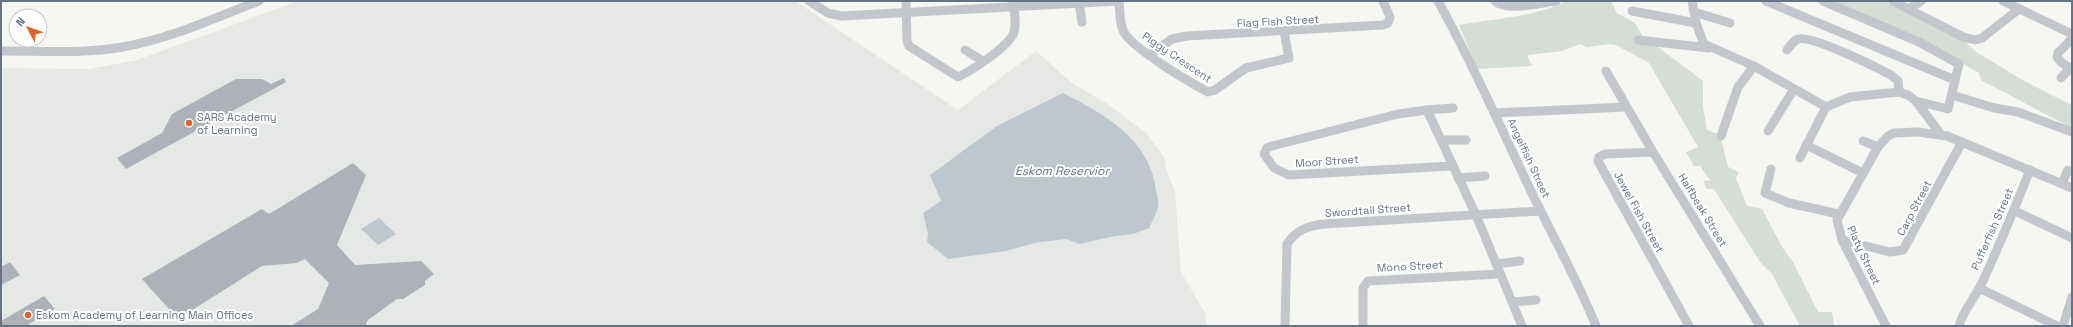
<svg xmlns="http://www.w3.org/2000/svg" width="2073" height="327" font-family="'Space Grotesk',sans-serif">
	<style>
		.built { fill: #e6e8e6 }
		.green { fill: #d6ddd4 }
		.water { fill: #bfc7ce }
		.building { fill: #acb2b8 }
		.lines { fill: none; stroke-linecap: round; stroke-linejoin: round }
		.minor { stroke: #c3c6ca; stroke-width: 9 }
		.poi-dot { fill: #e16427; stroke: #fff; stroke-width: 1.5 }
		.labels { text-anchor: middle; stroke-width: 4; stroke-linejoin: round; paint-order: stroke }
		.street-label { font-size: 11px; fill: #657383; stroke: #fff }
		.poi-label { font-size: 11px; fill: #657383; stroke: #fff; text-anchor: start }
		.water-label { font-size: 12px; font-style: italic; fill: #617480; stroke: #fff }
	</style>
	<rect width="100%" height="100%" fill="#f6f6f2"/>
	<path class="built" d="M298,1H795L958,110L1036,51L1072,83L1106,103L1146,133L1164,157L1165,166L1175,192L1181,272L1205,313L1207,326H1V68L90,69L137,60Z"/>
	<g class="green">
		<path d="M1566,1H1611L1617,13L1635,23L1642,35L1703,81V108L1707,130L1720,135L1728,167L1739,172L1736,178L1747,206L1762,209L1782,247L1793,262L1818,312H1832L1834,326H1800L1772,274L1760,262L1714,189H1707L1703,181L1710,180L1700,166H1694L1686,152L1698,147L1649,63L1616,45L1609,44L1587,47L1580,44L1562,51L1527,55L1532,66L1477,69L1459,25C1495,18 1533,18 1566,1Z"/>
		<path d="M1833,1H1884L1966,42C1976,55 1985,56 1998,65C2022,81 2046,92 2072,105V128L1981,80L1979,73L1928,44Z"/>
	</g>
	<g class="water">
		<path d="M1063,93C1104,114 1150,139 1156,190C1157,195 1159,201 1158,206C1157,213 1152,222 1149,228L1133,234L1115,236L1079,244L1066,239L1034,243L1006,251L948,259L927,242L928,234L923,213L941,201L930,175L997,126Z"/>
		<path d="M379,218L396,234L378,245L361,229Z"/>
	</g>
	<g class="building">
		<path d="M284,78L286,82L126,169L117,158L162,133L172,114L236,79H262L271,84Z"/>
		<path d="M353,163L366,175L337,245L355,265L421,261L434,274L425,281V285L403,299H397L368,320L365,326H291L318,309L329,283L305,259L296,263L262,266L178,319L142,279L262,209L269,214Z"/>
		<path d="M10,262L20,275L1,285V267Z"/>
		<path d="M44,296L55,309L26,326H1V321Z"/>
	</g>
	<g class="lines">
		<g class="minor">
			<path d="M809,1L828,13L841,16L1118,1"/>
			<path d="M906,1L907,41L909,46L958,77C971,71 1010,46 1014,32C1017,22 1014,11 1013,1"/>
			<path d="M1119,1C1120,11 1119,25 1125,34C1137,51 1189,82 1208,92L1215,90L1246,68L1289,58L1284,32"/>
			<path d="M1438,1C1472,62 1500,126 1530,189C1552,235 1577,279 1596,326"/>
			<path d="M1495,1C1506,12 1540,3 1556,1"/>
			<path d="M1692,1L1696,23L1704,44L1754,66L1826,107"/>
			<path d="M1766,1L1955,80"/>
			<path d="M1823,1L1919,42L1959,64L1948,109L1916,101"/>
			<path d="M1893,1L1963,37L1975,40L1982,38L2019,9"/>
			<path d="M2003,1L2072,34"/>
			<path d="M1079,3L1082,22"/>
			<path d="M1909,9L1921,1"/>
			<path d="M1632,11L1696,23"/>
			<path d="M1694,12L1730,23"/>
			<path d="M2072,39L2058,53L2057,57L2062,63L2072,69"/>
			<path d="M1638,40L1709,48"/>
			<path d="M965,50L983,61"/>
			<path d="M1787,50C1790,46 1793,41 1798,39C1812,35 1876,67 1891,75L1898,81L1899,92"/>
			<path d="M1,51C42,51 83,54 123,47C170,39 214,18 259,1"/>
			<path d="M1150,55L1172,39L1187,36L1383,25L1388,23L1390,17L1383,1"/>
			<path d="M1606,71L1653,152L1760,326"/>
			<path d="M2061,78L2070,68"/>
			<path d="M1952,95L1994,108L2018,112L2072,132"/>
			<path d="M1427,110L1453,108"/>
			<path d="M1494,113L1626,107"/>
			<path d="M1768,131L1794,89"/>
			<path d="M1721,136L1738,87L1754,66"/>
			<path d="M1441,140H1466"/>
			<path d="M1863,141L1878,147"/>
			<path d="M1806,145L1863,173"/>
			<path d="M1653,152L1605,154L1599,157L1598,161L1689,326"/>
			<path d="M1800,158L1826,107L1850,97L1899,92L1908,95L1916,101L1941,135"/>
			<path d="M1452,166L1289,175L1274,168L1264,154L1267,148L1272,146L1398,114L1427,110L1476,215L1522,326"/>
			<path d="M1771,169L1765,193L1789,203L1839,214"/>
			<path d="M1458,178L1485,176"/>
			<path d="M2062,183L2068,170"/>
			<path d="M2015,211L2072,238"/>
			<path d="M1842,240L1890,252L1903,250L1962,142"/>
			<path d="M1496,264L1520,261"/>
			<path d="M1979,288L2057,326"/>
			<path d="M1513,302L1536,300"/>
			<path d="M1285,326L1287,244C1296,230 1308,226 1324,224L1540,211"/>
			<path d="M1363,326V288L1368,281L1500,274"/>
			<path d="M1886,326L1842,240L1837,220L1878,147L1888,136L1894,133L1918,132L1947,136L2072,188"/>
			<path d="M1959,326C1963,310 1975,298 1982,283C1999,246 2015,208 2030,170"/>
			<path d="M2063,326L2072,297"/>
		</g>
	</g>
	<g class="poi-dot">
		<circle cx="189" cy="123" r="4"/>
		<circle cx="28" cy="315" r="4"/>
	</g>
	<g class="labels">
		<g class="street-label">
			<text transform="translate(1278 21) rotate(-3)" y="4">Flag Fish Street</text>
			<text transform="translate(1177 57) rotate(34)" y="4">Piggy Crescent</text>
			<text transform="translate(1529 158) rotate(65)" y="4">Angelfish Street</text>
			<text transform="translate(1327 161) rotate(-4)" y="4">Moor Street</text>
			<text transform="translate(1914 208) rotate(-62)" y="4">Carp Street</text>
			<text transform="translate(1368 210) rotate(-4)" y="4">Swordtail Street</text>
			<text transform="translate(1703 210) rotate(59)" y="4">Halfbeak Street</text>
			<text transform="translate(1639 212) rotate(61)" y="4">Jewel Fish Street</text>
			<text transform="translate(1992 229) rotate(-66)" y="4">Pufferfish Street</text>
			<text transform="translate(1864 255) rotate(65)" y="4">Platy Street</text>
			<text transform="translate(1410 266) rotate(-3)" y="4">Mono Street</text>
		</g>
		<g class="poi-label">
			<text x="197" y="121">SARS Academy<tspan x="197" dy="13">of Learning</tspan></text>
			<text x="36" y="319">Eskom Academy of Learning Main Offices</text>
		</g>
		<g class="water-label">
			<text x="1062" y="175">Eskom Reservior</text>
		</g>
	</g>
	<rect width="2073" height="327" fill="none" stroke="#657383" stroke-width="4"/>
	<g transform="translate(28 28) rotate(310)"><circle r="19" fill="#ffffff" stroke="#c1c7cd"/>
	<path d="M0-3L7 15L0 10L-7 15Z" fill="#e16427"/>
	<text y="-6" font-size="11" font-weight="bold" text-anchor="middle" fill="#657383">N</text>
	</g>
</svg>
